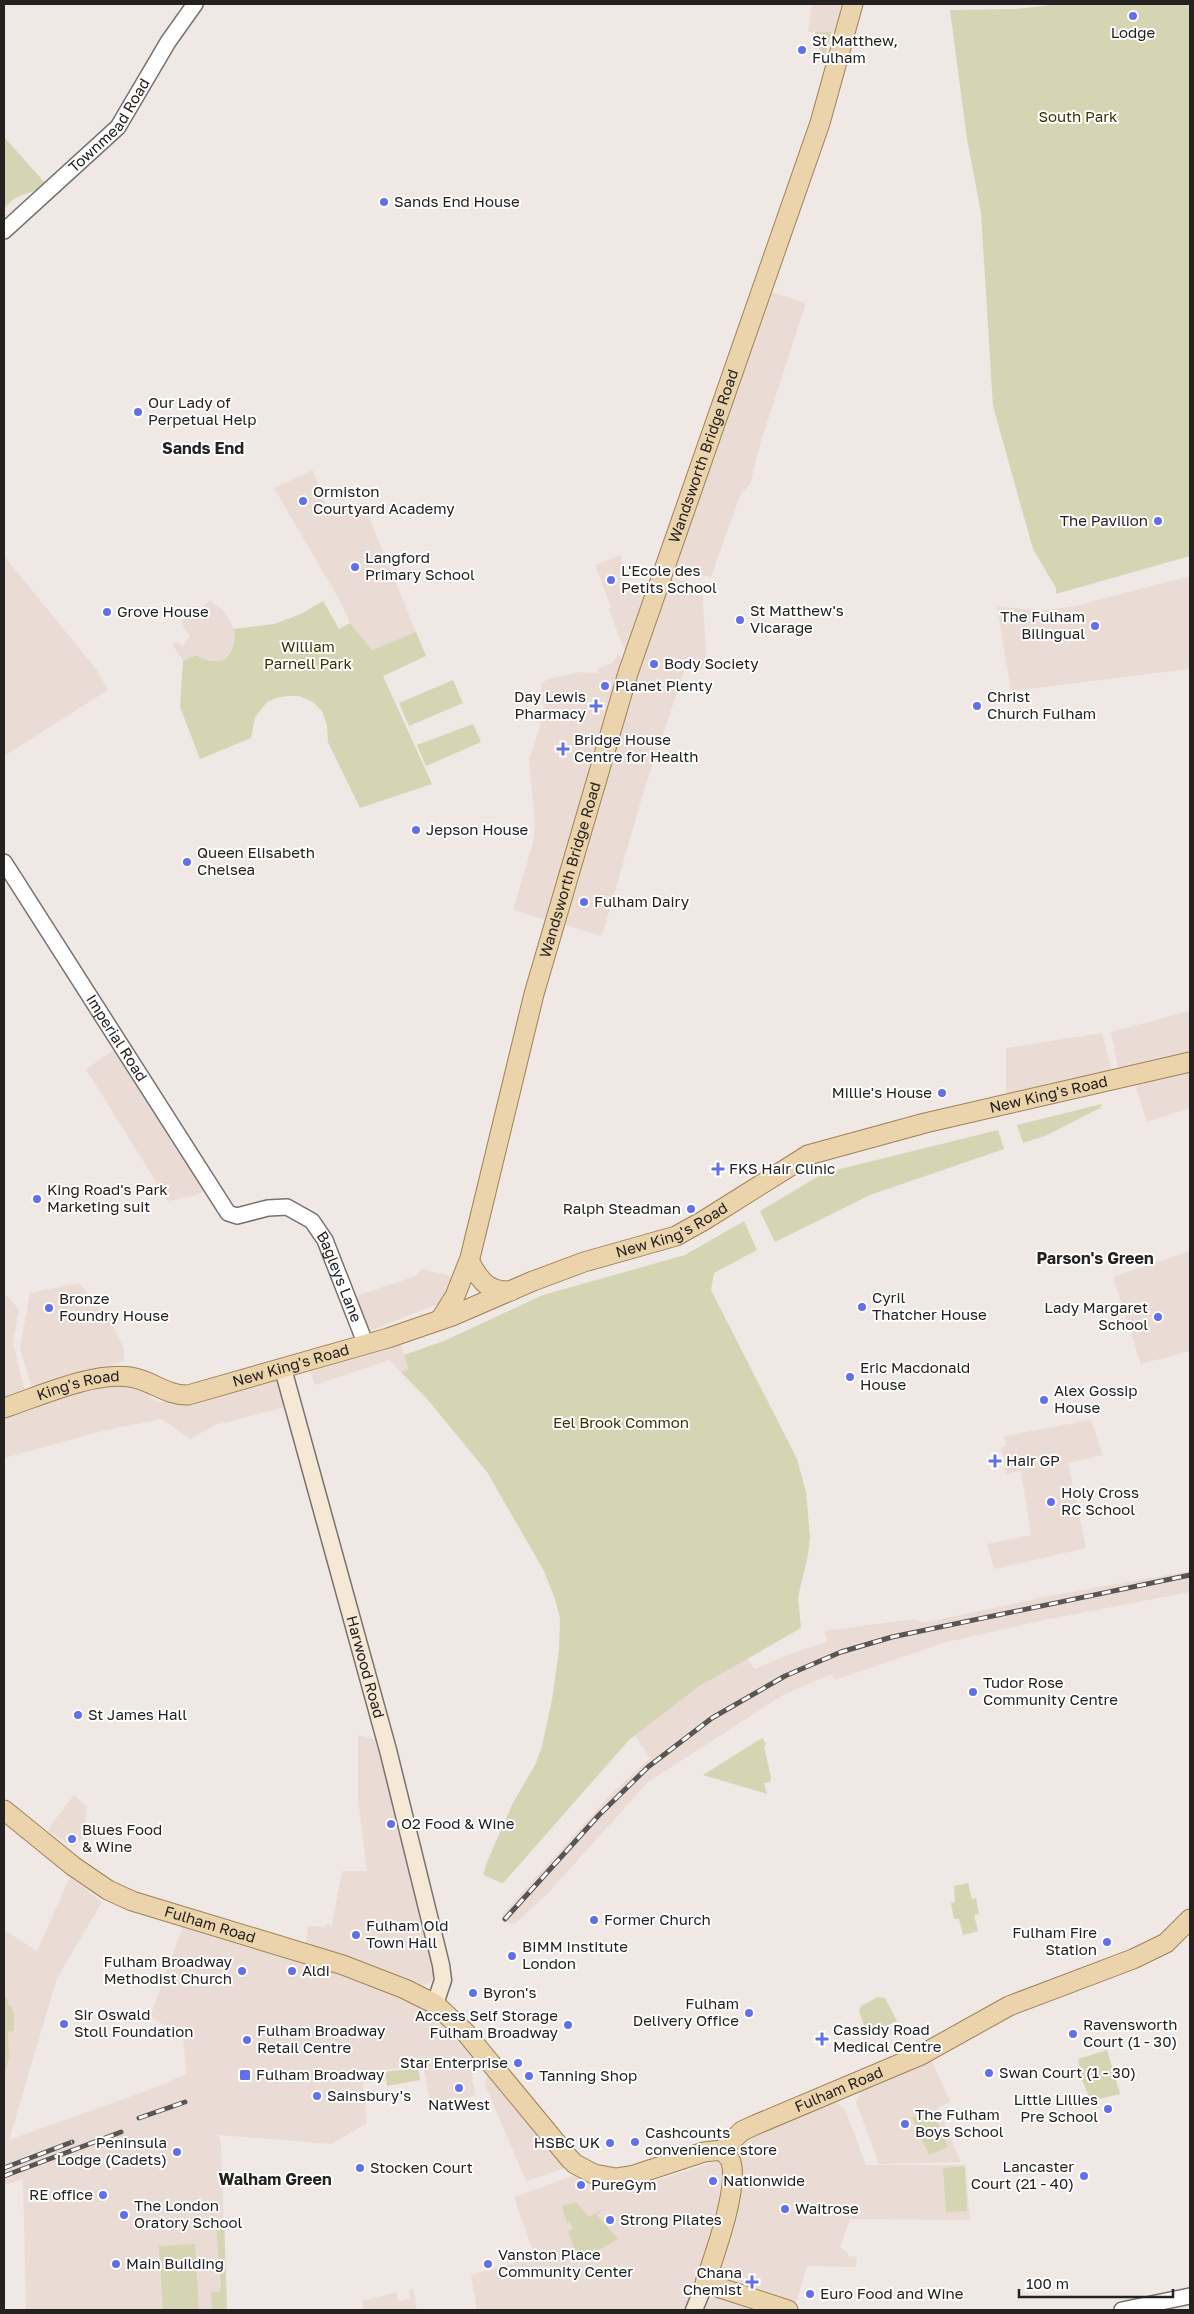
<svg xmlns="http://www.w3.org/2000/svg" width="1194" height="2314" font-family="'Golos Text',sans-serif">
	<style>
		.built { fill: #eadcd4 }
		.green { fill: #d5d4b3 }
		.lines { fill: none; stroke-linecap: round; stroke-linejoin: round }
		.tertiary-casing { stroke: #78726f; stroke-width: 18 }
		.secondary-casing { stroke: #78726f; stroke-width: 19 }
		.primary-casing { stroke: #9d8257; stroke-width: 21 }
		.tertiary { stroke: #fff; stroke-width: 15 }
		.secondary { stroke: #f5e9d5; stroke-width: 16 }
		.primary { stroke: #ebd3ac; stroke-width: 19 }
		.rail-casing { stroke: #595554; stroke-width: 5 }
		.rail { stroke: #fff; stroke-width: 3; stroke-dasharray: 9; stroke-linecap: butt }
		.poi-dot { fill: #6270e8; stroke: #fff; stroke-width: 2 }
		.labels { text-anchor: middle; stroke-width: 4; stroke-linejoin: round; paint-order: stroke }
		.poi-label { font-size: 15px; fill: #242120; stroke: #fff; text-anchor: start }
		.park-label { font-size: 15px; fill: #373401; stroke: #fff }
		.street-label { font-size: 15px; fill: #242120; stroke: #fff }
		.neighbourhood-label { font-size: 16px; font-weight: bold; fill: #242120; stroke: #fff }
	</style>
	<rect width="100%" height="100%" fill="#efe8e4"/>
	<g class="built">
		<path d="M812,4H848L840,32H808Z"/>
		<path d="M768,291L806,303L761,441L750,485L741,493L711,577L675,569L671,563Z"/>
		<path d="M313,470L328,513L363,503L416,632L372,650L350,623L339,599L274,488Z"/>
		<path d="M621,555L624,573L618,587L648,598L629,649H624L609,610L611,607L595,565Z"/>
		<path d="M4,556L96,669L108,690L4,756Z"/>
		<path d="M1190,576V669L1011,691L997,607L1046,610L1075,606Z"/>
		<path d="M669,578L702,585L707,669H685L644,790L602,936L562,924L625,709Z"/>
		<path d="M210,601L223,610L234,629L233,650L224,659L218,662H210L196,655L183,661L172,644L176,642L183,646L190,635L184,628L182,621Z"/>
		<path d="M618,654L626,665L547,920L513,910L533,843L535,825L529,760L538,733L544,708L541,684L548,679L581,672L597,673L599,668L613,663Z"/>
		<path d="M1189,1011L1190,1055L1126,1072L1118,1067L1111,1032Z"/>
		<path d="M1102,1033L1111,1068L1106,1076L1015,1096L1006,1092V1048Z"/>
		<path d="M117,1048L201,1185L202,1192L193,1196L168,1201L86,1069Z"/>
		<path d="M1190,1068V1108L1147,1122L1136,1088L1142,1081Z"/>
		<path d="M1190,1251V1351L1141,1364L1113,1277Z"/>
		<path d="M422,1269L459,1278L440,1303L357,1336L344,1300L416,1276Z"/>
		<path d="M79,1283L110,1320L124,1349V1361L39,1392L32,1388L20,1348L30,1293Z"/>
		<path d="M8,1296L19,1310L13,1343L25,1391L4,1403V1297Z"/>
		<path d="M401,1345L409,1369L401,1372L389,1360L315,1385L310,1372Z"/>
		<path d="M269,1375L283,1385L289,1404L281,1408L224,1423L223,1421L190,1439L162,1419L106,1430L4,1458V1414L129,1380L145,1390L156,1402H180Z"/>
		<path d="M1091,1420L1103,1455L1068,1463L1086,1548L994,1569L987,1544L1031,1535L1021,1471L1006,1474L1001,1448L1006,1446L1004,1436Z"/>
		<path d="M1190,1571V1592L1044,1620L947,1642L835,1680L831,1674L783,1695L648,1782L550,1891L516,1923L510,1924L502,1915L610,1795L650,1758L635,1735L691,1692L747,1658L755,1669L792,1653L827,1642L825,1631L914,1619L923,1623L1049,1596Z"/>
		<path d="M358,1735L377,1740L383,1746L436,1966L432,1981L420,1987L306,1944L308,1926L325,1927V1924L332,1925L342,1871H367L358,1799Z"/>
		<path d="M74,1795L87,1806L84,1835L75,1847H72L49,1831L51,1825Z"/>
		<path d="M70,1877L102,1902L57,1978L9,2140L154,2088L186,2074L183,2035L150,2017L183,1926L307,1963L413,2003L429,2012L474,2058L472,2080L476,2095L435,2111L428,2092L423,2065L380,2070L379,2081L363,2084L367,2123L332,2144L219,2135L221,2145L227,2310H26L23,2179L4,2185V1930L37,1951Z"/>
		<path d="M932,2061L950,2102L938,2108L961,2162L879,2164L856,2102L862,2090Z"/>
		<path d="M487,2076L492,2078L565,2168L526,2181L485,2085Z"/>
		<path d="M828,2102L838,2104L845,2109L866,2165H965L970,2220L850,2219L840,2247L848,2253V2256L857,2257L856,2267L807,2266L794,2310H477L471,2275L535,2257L514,2197L578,2174L598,2185L623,2191L717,2161L745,2134Z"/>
		<path d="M413,2289L417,2310H364L362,2301L397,2292L398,2301L410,2299L409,2290Z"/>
	</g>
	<g class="green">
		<path d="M1060,4H1190V556L1056,594V588L1033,549L993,406L981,213L967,139L950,10L1016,9Z"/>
		<path d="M815,32H832L824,59H822Z"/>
		<path d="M4,137L45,183C32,197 18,190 4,209Z"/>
		<path d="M323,601L339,629L350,623L372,650L416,632L426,656L383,676L432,784L360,808L328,742L327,725L322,711L313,702L299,696H287L276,698L267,702L255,717L251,738L200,759L180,707L183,661L196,655C221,670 237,657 234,629L274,624L301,614Z"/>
		<path d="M453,680L463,703L409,726L399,703Z"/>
		<path d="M473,724L481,742L426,766L417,745Z"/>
		<path d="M1102,1104L1100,1108L1045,1136L1023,1143L1017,1125Z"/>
		<path d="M998,1130L1004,1149L870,1195L775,1242L760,1211L824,1173Z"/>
		<path d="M744,1221L757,1250L714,1273L711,1290L797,1459L806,1492L810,1537L808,1555L798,1597L801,1628L698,1687L629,1740L505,1881L502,1883L483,1875L487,1862L513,1803L536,1763L542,1746L552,1700L559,1650L560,1618L555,1599L544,1571L487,1472L428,1400L401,1372L409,1369L404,1355L444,1341L543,1295L685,1255Z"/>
		<path d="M762,1738L766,1744L764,1747L771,1777L770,1782L764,1783L767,1794L703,1775Z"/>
		<path d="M968,1883L972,1899L976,1898L979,1914L974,1915L978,1931L963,1935L959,1919H954L951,1903L955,1902L954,1886Z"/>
		<path d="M4,1996L7,1998L9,2006H11C16,2016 13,2021 14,2031L8,2032L9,2056L4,2080Z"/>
		<path d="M878,1997L885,1998L897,2021L867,2034L859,2011L861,2006Z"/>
		<path d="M1107,2050L1120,2094L1091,2101L1081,2078L1078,2059Z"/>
		<path d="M418,2067L420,2080L387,2086L385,2072Z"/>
		<path d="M933,2111L948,2147L929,2155L912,2118Z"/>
		<path d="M965,2166L967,2211L946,2212L943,2168Z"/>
		<path d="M576,2202L589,2217L603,2209L597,2215L618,2239L579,2261L568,2231L573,2229L570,2222L567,2223L562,2206Z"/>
		<path d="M224,2220L227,2310H212L211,2292H220L221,2285L216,2228L217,2223Z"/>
		<path d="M195,2244L199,2310H163L159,2246Z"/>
	</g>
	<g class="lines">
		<defs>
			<g id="tertiary">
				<path id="s1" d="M4,231L118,127L168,42L195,4"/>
				<path id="s2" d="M4,862L228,1213L237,1216L268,1208L287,1207L312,1221L325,1240L366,1345"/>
				<path d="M1122,2310L1190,2296"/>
			</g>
			<g id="secondary">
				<path id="s3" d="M283,1369L388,1750L441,1965L443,1980L435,2004"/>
				<path d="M694,2310L705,2283"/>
			</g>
			<g id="primary">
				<path d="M471,1264C481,1282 489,1292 511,1291"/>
				<path id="s4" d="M440,1320L455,1296L470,1258L534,994L628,673L820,123L853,4"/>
				<path id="s5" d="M4,1408C40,1396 92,1372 130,1377C152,1380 166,1396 188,1395L388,1338L452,1316L533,1281L584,1262L676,1236L703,1221L808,1155L925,1123L1190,1062"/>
				<path id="s6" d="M4,1810L73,1866L108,1890L132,1901L343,1965L405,1989L435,2004L465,2032L569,2158L575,2164L594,2174L616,2178L634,2175L704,2152L722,2150L742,2131L755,2125L921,2055L1009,2006L1133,1959L1166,1943L1190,1919"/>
				<path d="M722,2150C725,2154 730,2158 731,2162C739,2188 714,2256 705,2283L788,2310"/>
			</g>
		</defs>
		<use href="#tertiary" class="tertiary-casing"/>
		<use href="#secondary" class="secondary-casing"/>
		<use href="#primary" class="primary-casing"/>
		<use href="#tertiary" class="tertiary"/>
		<use href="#secondary" class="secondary"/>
		<use href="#primary" class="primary"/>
		<defs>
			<g id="rail">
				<path d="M505,1919L599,1815L648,1767L712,1718L785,1676L841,1652L892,1637L1190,1575"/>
				<path d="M139,2118L185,2102"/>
				<path d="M4,2168L72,2142"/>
				<path d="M4,2176L121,2132"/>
			</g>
		</defs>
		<use href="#rail" class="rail-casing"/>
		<use href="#rail" class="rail"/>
	</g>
	<g class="poi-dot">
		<circle cx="1133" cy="16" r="5"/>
		<circle cx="802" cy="50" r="5"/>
		<circle cx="384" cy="202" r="5"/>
		<circle cx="138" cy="412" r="5"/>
		<circle cx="303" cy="501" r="5"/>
		<circle cx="1158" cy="521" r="5"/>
		<circle cx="355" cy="567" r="5"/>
		<circle cx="611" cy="580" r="5"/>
		<circle cx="107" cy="612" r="5"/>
		<circle cx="740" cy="620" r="5"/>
		<circle cx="1095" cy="626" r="5"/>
		<circle cx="654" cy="664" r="5"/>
		<circle cx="605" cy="686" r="5"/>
		<path d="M593.5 698.5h5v5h5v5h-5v5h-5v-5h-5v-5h5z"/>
		<circle cx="977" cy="706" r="5"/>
		<path d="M560.5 741.5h5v5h5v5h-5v5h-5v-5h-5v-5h5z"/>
		<circle cx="416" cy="830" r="5"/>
		<circle cx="187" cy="862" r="5"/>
		<circle cx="584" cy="902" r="5"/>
		<circle cx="942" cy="1093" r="5"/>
		<path d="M715.5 1161.5h5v5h5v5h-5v5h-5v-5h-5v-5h5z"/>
		<circle cx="37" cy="1199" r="5"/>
		<circle cx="691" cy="1209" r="5"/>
		<circle cx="862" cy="1307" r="5"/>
		<circle cx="49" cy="1308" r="5"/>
		<circle cx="1158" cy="1317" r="5"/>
		<circle cx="850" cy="1377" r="5"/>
		<circle cx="1044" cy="1400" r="5"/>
		<path d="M992.5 1453.5h5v5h5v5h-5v5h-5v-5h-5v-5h5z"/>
		<circle cx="1051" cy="1502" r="5"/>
		<circle cx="973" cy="1692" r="5"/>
		<circle cx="78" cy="1715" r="5"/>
		<circle cx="391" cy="1824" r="5"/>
		<circle cx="72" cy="1839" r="5"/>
		<circle cx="594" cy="1920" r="5"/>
		<circle cx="356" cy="1935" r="5"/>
		<circle cx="1107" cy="1942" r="5"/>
		<circle cx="512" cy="1956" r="5"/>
		<circle cx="242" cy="1971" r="5"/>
		<circle cx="292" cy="1971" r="5"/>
		<circle cx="473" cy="1993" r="5"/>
		<circle cx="749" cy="2013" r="5"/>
		<circle cx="64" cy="2024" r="5"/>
		<circle cx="568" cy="2025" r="5"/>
		<circle cx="1073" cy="2034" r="5"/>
		<path d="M819.5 2031.5h5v5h5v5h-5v5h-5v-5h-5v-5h5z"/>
		<circle cx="247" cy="2040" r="5"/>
		<circle cx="518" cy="2063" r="5"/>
		<circle cx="989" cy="2073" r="5"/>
		<rect x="239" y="2069" width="12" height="12" rx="2.5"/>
		<circle cx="529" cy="2076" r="5"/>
		<circle cx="459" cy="2088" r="5"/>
		<circle cx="317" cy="2096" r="5"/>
		<circle cx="1108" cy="2109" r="5"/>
		<circle cx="905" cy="2124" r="5"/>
		<circle cx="635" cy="2142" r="5"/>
		<circle cx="610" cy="2143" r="5"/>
		<circle cx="177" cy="2152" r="5"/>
		<circle cx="360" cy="2168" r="5"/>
		<circle cx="1084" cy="2176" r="5"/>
		<circle cx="713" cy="2181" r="5"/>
		<circle cx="581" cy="2185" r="5"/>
		<circle cx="103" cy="2195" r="5"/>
		<circle cx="785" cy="2209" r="5"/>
		<circle cx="124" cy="2215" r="5"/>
		<circle cx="610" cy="2220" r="5"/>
		<circle cx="116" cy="2264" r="5"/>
		<circle cx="488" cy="2264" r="5"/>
		<path d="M749.5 2274.5h5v5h5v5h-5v5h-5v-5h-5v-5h5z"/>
		<circle cx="810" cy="2294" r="5"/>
	</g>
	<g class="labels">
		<g class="poi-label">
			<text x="1133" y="38" text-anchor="middle">Lodge</text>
			<text x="812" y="46">St Matthew,<tspan x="812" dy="17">Fulham</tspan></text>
			<text x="394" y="207">Sands End House</text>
			<text x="148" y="408">Our Lady of<tspan x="148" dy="17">Perpetual Help</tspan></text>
			<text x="313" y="497">Ormiston<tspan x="313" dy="17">Courtyard Academy</tspan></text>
			<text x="1148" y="526" text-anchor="end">The Pavilion</text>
			<text x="365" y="563">Langford<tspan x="365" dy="17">Primary School</tspan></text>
			<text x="621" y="576">L'Ecole des<tspan x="621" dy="17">Petits School</tspan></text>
			<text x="750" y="616">St Matthew's<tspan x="750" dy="17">Vicarage</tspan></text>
			<text x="117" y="617">Grove House</text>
			<text x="1085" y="622" text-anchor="end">The Fulham<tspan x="1085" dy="17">Bilingual</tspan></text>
			<text x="664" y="669">Body Society</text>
			<text x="615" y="691">Planet Plenty</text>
			<text x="586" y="702" text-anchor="end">Day Lewis<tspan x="586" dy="17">Pharmacy</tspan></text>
			<text x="987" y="702">Christ<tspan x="987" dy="17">Church Fulham</tspan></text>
			<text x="574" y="745">Bridge House<tspan x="574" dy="17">Centre for Health</tspan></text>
			<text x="426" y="835">Jepson House</text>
			<text x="197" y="858">Queen Elisabeth<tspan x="197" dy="17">Chelsea</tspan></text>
			<text x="594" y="907">Fulham Dairy</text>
			<text x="932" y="1098" text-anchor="end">Millie's House</text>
			<text x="729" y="1174">FKS Hair Clinic</text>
			<text x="47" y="1195">King Road's Park<tspan x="47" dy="17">Marketing suit</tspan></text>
			<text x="681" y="1214" text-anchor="end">Ralph Steadman</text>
			<text x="872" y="1303">Cyril<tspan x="872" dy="17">Thatcher House</tspan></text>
			<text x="59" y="1304">Bronze<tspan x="59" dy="17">Foundry House</tspan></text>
			<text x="1148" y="1313" text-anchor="end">Lady Margaret<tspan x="1148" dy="17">School</tspan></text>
			<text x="860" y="1373">Eric Macdonald<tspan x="860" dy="17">House</tspan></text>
			<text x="1054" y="1396">Alex Gossip<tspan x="1054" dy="17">House</tspan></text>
			<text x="1006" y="1466">Hair GP</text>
			<text x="1061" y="1498">Holy Cross<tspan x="1061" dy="17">RC School</tspan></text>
			<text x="983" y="1688">Tudor Rose<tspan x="983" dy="17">Community Centre</tspan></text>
			<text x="88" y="1720">St James Hall</text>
			<text x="401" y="1829">O2 Food &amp; Wine</text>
			<text x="82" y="1835">Blues Food<tspan x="82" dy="17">&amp; Wine</tspan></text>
			<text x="604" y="1925">Former Church</text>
			<text x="366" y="1931">Fulham Old<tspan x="366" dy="17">Town Hall</tspan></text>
			<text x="1097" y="1938" text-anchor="end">Fulham Fire<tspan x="1097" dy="17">Station</tspan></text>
			<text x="522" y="1952">BIMM Institute<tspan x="522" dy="17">London</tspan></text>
			<text x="232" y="1967" text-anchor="end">Fulham Broadway<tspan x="232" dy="17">Methodist Church</tspan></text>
			<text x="302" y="1976">Aldi</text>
			<text x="483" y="1998">Byron's</text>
			<text x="739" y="2009" text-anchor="end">Fulham<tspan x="739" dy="17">Delivery Office</tspan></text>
			<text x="74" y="2020">Sir Oswald<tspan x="74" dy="17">Stoll Foundation</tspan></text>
			<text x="558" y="2021" text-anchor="end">Access Self Storage<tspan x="558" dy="17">Fulham Broadway</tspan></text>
			<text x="1083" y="2030">Ravensworth<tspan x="1083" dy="17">Court (1 - 30)</tspan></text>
			<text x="833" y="2035">Cassidy Road<tspan x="833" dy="17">Medical Centre</tspan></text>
			<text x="257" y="2036">Fulham Broadway<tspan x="257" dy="17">Retail Centre</tspan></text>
			<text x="508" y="2068" text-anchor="end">Star Enterprise</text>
			<text x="999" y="2078">Swan Court (1 - 30)</text>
			<text x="256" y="2080">Fulham Broadway</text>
			<text x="539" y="2081">Tanning Shop</text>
			<text x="327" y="2101">Sainsbury's</text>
			<text x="1098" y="2105" text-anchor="end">Little Lillies<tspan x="1098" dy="17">Pre School</tspan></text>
			<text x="459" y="2110" text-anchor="middle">NatWest</text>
			<text x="915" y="2120">The Fulham<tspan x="915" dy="17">Boys School</tspan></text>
			<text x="645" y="2138">Cashcounts<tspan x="645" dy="17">convenience store</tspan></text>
			<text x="167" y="2148" text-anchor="end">Peninsula<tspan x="167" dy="17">Lodge (Cadets)</tspan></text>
			<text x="600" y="2148" text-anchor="end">HSBC UK</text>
			<text x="1074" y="2172" text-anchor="end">Lancaster<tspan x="1074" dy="17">Court (21 - 40)</tspan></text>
			<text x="370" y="2173">Stocken Court</text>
			<text x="723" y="2186">Nationwide</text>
			<text x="591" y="2190">PureGym</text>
			<text x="93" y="2200" text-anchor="end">RE office</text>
			<text x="134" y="2211">The London<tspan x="134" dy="17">Oratory School</tspan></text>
			<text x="795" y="2214">Waitrose</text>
			<text x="620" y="2225">Strong Pilates</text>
			<text x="498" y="2260">Vanston Place<tspan x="498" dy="17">Community Center</tspan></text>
			<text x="126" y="2269">Main Building</text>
			<text x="742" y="2278" text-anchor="end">Chana<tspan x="742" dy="17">Chemist</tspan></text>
			<text x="820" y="2299">Euro Food and Wine</text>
		</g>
		<g class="park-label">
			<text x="1078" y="122">South Park</text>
			<text x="308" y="652">William<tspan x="308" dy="17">Parnell Park</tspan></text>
			<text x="621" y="1428">Eel Brook Common</text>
		</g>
		<g class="street-label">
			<text dy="5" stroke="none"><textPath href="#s1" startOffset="150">Townmead Road</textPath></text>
			<text dy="5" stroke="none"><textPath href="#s4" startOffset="905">Wandsworth Bridge Road</textPath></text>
			<text dy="5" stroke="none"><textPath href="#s4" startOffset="470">Wandsworth Bridge Road</textPath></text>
			<text dy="5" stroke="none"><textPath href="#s2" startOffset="209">Imperial Road</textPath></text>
			<text dy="5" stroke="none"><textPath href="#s5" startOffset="1109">New King's Road</textPath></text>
			<text dy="5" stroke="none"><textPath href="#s5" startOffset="704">New King's Road</textPath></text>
			<text dy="5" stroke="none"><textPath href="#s2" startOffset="568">Bagleys Lane</textPath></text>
			<text dy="5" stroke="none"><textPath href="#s5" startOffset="299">New King's Road</textPath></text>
			<text dy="5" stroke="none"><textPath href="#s5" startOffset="78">King's Road</textPath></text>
			<text dy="5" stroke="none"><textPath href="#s3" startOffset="309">Harwood Road</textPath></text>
			<text dy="5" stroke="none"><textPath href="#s6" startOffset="239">Fulham Road</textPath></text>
			<text dy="5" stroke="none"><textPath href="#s6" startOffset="978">Fulham Road</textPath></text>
		</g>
		<g class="neighbourhood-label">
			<text x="203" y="454">Sands End</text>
			<text x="1095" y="1264">Parson's Green</text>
			<text x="275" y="2185">Walham Green</text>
		</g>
	</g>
	<rect width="1194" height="2314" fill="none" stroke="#242120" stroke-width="10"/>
	<path d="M1019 2289v8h154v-8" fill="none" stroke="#242120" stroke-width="2.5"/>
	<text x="1026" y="2289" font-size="15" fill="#242120" stroke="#ffffff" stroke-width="4" paint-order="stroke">100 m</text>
</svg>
